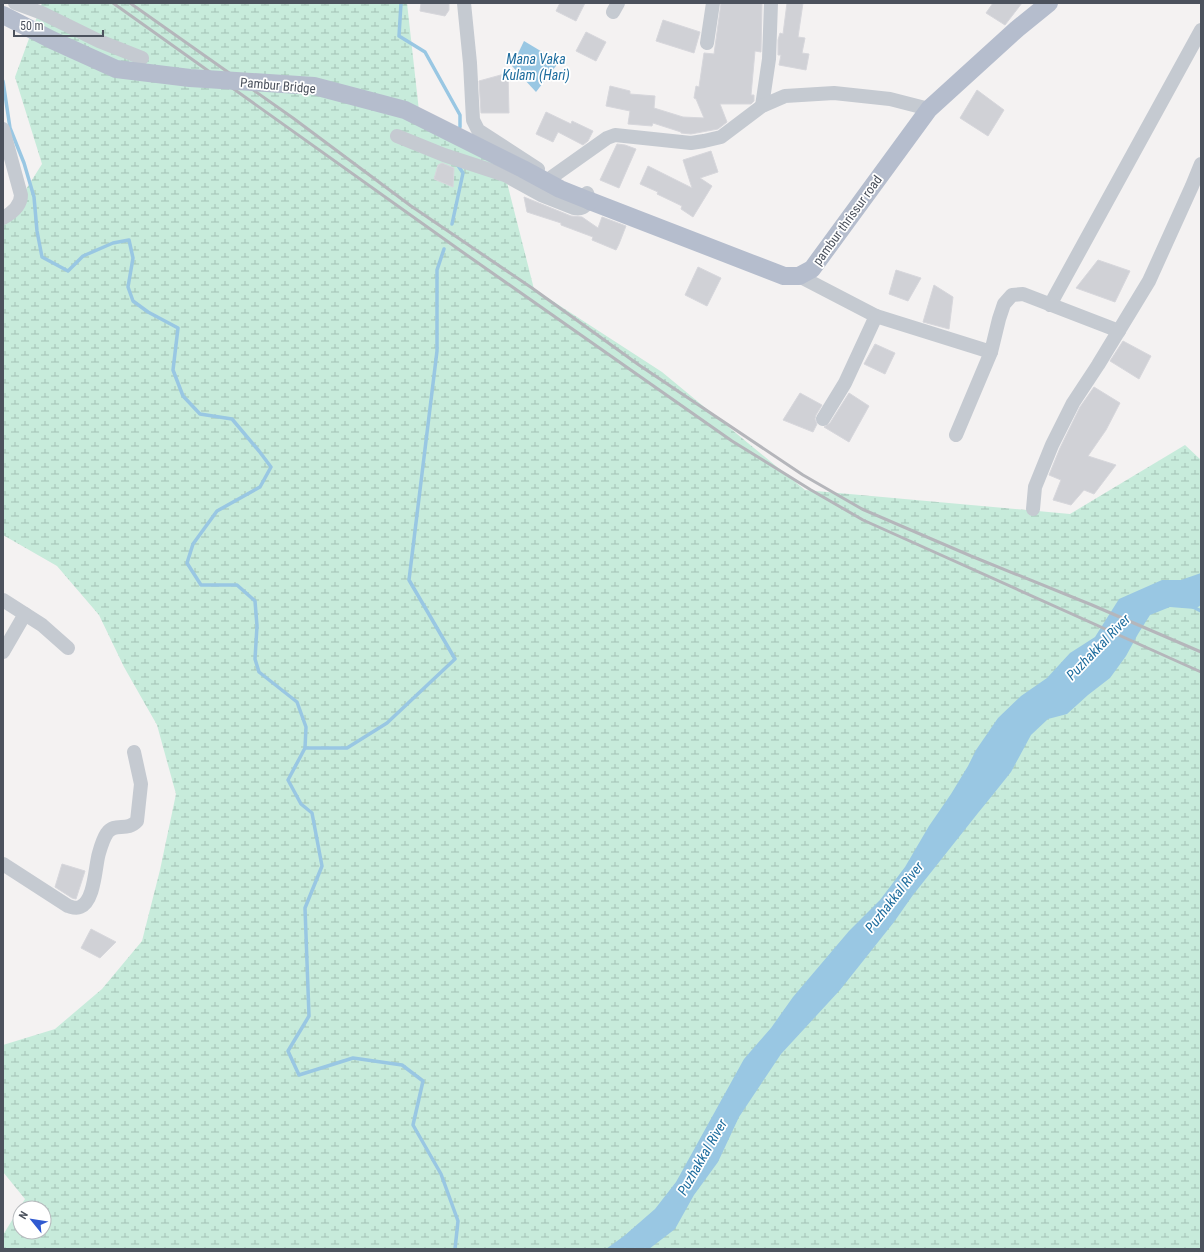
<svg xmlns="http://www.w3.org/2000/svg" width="1204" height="1252" font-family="'Roboto Condensed',sans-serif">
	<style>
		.wetland { fill: url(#wetland-marsh); fill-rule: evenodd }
		.water { fill: #99c7e3 }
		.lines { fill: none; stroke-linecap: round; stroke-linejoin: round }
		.stream { stroke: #99c7e3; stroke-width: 3.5 }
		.building { fill: #d0d1d6; stroke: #d7d7dc }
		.minor { stroke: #c5cad1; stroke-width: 14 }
		.major { stroke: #b5bdcd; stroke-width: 18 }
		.rail { stroke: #b5b6bb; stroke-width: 3 }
		.major-bridge { stroke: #b5bdcd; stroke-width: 18 }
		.labels { text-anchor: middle; stroke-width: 3.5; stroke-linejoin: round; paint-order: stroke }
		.street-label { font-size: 13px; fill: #4c525d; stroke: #fff }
		.water-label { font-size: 14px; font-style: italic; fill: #1e6d9e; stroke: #fff }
	</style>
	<defs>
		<pattern id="wetland-marsh" width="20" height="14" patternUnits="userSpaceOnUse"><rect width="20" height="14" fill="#c7ebdb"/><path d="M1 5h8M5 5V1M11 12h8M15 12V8" fill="none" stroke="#a4c1b5"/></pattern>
	</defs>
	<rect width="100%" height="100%" fill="#f4f2f2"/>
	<path class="wetland" d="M42,3H407L419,111L498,147L534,289L662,372L805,490L1070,514L1185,445L1201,460V1249H3V1235L25,1199L3,1172V1045L55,1029L102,989L142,941L160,870L176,794L157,725L124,667L99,615L57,566L3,535V235L4,224L42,164L15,77ZM20,1208H44V1232H20Z"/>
	<g class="water">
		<path d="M524,41L559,62L536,92L512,66Z"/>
		<path d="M1201,573V605L1195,609L1170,607L1150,615L1138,634L1126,656L1110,678L1088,695L1067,714L1048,719L1031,735L1011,772L991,797L978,813L913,895L894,922L840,990L781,1054L739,1117L718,1162L694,1195L675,1229L649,1249H606L624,1236L655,1209L676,1182L744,1059L771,1028L793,997L849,931L880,900L905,867L929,826L951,794L968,766L976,750L998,718L1021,696L1047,678L1070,653L1095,637L1119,599L1162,580H1181Z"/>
	</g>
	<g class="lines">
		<g class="stream">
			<path d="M401,3L399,36L425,52L460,115V127"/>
			<path d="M3,81L10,128L24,163L34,197L37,231L42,257L68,271L83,256L113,243L129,240L133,258L128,287L133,301L148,312L178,328L173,370L183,396L200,414L232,419L259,451L271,467L260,487L217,511L193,544L187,563L201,585H237L255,601L257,626L255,659L259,672L297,702L306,727L305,748L288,780L301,804L312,813L322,866L305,908L309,1016L288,1051L299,1075L353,1058L402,1065L423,1081L413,1125L441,1174L458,1221L455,1249"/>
			<path d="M452,224L463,173L457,164"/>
			<path d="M1193,607L1201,611"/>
			<path d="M305,748H347L387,723L455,659L409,580L437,351V270L444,249"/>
		</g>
	</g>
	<g class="building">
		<path d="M421,3H449V10L445,16L420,11Z"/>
		<path d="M560,3H585L576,21L556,11Z"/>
		<path d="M721,3H762L761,52L755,51L751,95H754V101L751,104H720L727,122L718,129L691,134L681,133V132L653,123L652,126L628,124L630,111L606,106L610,86L630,91V94L655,96L654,108L683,117L704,118L696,99L694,98L696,86L699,87L704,53L714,54Z"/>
		<path d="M787,3H803L798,37L805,38L802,53L809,54L806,70L779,65L781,55H778V40L780,33L783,34Z"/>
		<path d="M993,3H1022L1005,25L986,13Z"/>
		<path d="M663,20L700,32L694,53L656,41Z"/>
		<path d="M586,32L606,42L596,61L576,51Z"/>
		<path d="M508,73L509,113H481L479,81Z"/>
		<path d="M977,90L1004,110L988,136L960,118Z"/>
		<path d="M546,112L571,124L572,121L593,131L588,141L583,145L558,132L553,142L536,134Z"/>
		<path d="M617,144L625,145L636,149L619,188L600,180Z"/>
		<path d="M711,151L718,172L700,178L712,186L693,217L681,209L682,206L657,194L658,192L640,184L648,166L692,188L683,160Z"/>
		<path d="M442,163L454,168L453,187L434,179L438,165Z"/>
		<path d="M524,197L571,216L582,217L598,228L602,217L626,226L619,244L616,250L592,240L593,237L561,225V223L527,212Z"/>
		<path d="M1098,260L1130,271L1115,302L1076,288Z"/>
		<path d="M698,267L721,278L707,306L685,295Z"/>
		<path d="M896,270L921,278L908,301L889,294Z"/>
		<path d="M934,285L953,297L949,329L923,322Z"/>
		<path d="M1123,341L1151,356L1139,379L1110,361Z"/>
		<path d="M875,344L895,353L885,374L864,364Z"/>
		<path d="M1094,387L1120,403L1106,430L1088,456L1116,465L1094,494L1084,490L1071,505L1053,500L1061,480L1049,475L1060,448L1080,407Z"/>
		<path d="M800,393L822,405L816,415L815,419L817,424L813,432L783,420Z"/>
		<path d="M849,393L869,406L849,442L824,427L830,423Z"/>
		<path d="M62,864L85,871L76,899L72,898L55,887Z"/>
		<path d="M91,929L116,942L100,958L81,948Z"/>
	</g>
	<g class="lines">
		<g class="minor">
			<path d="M15,3L42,13L99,41L142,58"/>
			<path d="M464,3L470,63L473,120L478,130L538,169"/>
			<path d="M613,12L618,3"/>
			<path d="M707,43L713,3"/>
			<path d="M762,106L769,59L771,3"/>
			<path d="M3,129L21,195C21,206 12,213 3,218"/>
			<path d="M397,136L444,155L505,175L541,195L574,208C582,210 585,206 590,201L587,193"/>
			<path d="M552,177L607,138L615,135L691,143L704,141L721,137L762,106L785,96L834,93L890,99L929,109"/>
			<path d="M799,276L876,316L845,383L823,419"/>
			<path d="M1050,305L1201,30"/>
			<path d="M876,316L991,352"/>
			<path d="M956,435L991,352L999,319L1004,304L1012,295L1023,294L1119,331"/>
			<path d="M1033,509L1035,487L1052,445L1073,403L1098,365L1149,281L1192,186L1201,164"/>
			<path d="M3,600L42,625L68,648"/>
			<path d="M3,652L25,614"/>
			<path d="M3,864L68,906C72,907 76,909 80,907C95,901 95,866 99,853C101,846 103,839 107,833C115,822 127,832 137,821L141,784L134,752"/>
		</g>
		<path class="major" d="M590,201L784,276H799L812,269L929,109L1017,29L1049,3"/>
		<g class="rail">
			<path d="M113,3L461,251L732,441L811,490L863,520L1201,672"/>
			<path d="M130,3L293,118L411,206L532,288L639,365L803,475L862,509L971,556L1092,605L1201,652"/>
		</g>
		<path class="major-bridge" d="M3,15L52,40L116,69L190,78L314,86L405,110L523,169L560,189L590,201"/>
	</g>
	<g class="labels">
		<g class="street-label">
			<text transform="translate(278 85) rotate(5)" y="5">Pambur Bridge</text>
			<text transform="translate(847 220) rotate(-54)" y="5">pambur thrissur road</text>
		</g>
		<g class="water-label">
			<text x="536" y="64">Mana Vaka<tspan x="536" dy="16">Kulam (Hari)</tspan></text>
			<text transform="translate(1098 647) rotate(-46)" y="5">Puzhakkal River</text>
			<text transform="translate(894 897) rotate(-52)" y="5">Puzhakkal River</text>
			<text transform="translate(702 1157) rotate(-60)" y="5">Puzhakkal River</text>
		</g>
	</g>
	<rect width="1204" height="1252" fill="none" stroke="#4c525d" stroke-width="8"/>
	<g transform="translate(32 1220) rotate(300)"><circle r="19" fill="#ffffff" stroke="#b7babe"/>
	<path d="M0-3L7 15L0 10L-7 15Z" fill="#305ad0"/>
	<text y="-6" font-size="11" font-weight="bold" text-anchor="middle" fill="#4c525d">N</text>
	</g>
	<path d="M14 30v6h89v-6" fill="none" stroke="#4c525d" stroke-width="2"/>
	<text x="20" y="30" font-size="12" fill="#4c525d" stroke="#ffffff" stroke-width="3" paint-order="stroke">50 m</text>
</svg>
